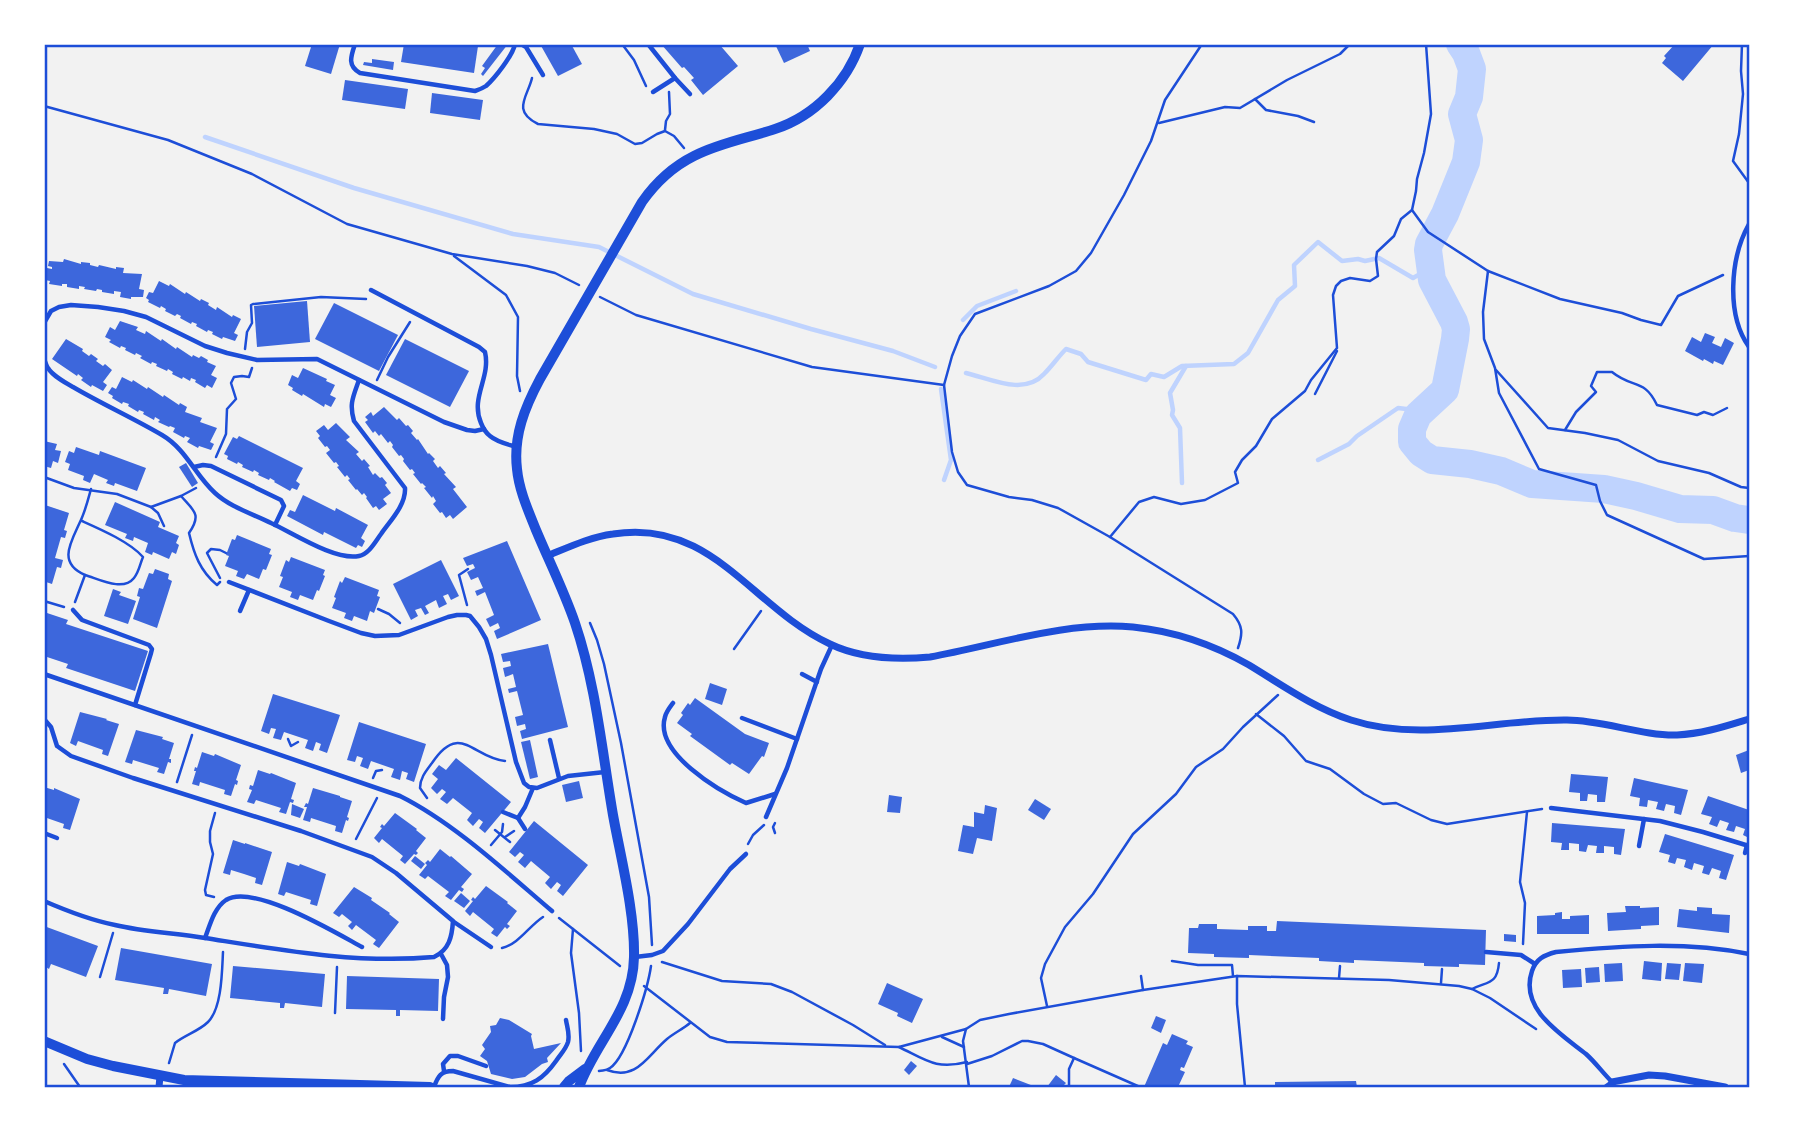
<svg xmlns="http://www.w3.org/2000/svg" width="1793" height="1131" font-family="Roboto,sans-serif">
	<style>
		.lines { fill: none; stroke-linecap: round; stroke-linejoin: round }
		.stream { stroke: #bfd3fe; stroke-width: 4.5 }
		.river { stroke: #bfd3fe; stroke-width: 28 }
		.building { fill: #3d67dc }
		.path { stroke: #1d4ed8; stroke-width: 2.5 }
		.service { stroke: #1d4ed8; stroke-width: 4.5 }
		.minor { stroke: #1d4ed8; stroke-width: 7 }
		.tertiary { stroke: #1d4ed8; stroke-width: 10 }
		.neatline { fill: none; stroke: #1d4ed8; stroke-width: 2.5 }
	</style>
	<rect width="100%" height="100%" fill="#f2f2f2"/>
	<g class="lines">
		<g class="stream">
			<path d="M205,137L354,188L513,234L599,247L693,294L811,329L893,351L935,367"/>
			<path d="M963,320L977,306L1016,291"/>
			<path d="M966,373C991,379 1024,396 1044,374C1052,366 1058,357 1066,349L1081,354L1088,362L1146,380L1151,374L1164,377L1182,366L1234,364L1248,353L1278,300L1295,286L1294,265L1318,242L1342,261L1358,259L1365,261L1379,258L1413,278L1429,269"/>
			<path d="M941,389L951,460L944,480"/>
			<path d="M1318,460L1349,444L1357,436L1398,408L1423,411"/>
			<path d="M1182,483L1180,428L1172,415L1173,410L1170,393L1186,366"/>
		</g>
		<path class="river" d="M1460,44L1466,53L1472,69L1469,97L1462,114L1469,140L1466,162L1445,214L1429,244L1428,250L1432,280L1454,322L1456,329L1455,339L1445,390L1418,415L1412,429V442L1421,453L1432,460L1470,464L1501,471L1532,484L1604,489L1636,496L1680,509L1713,510L1735,518L1749,520"/>
	</g>
	<g class="building">
		<path d="M312,44H340L331,74L305,66Z"/>
		<path d="M404,44H464L478,46L474,73L401,62Z"/>
		<path d="M498,44H508L483,76L481,74L485,68L482,66Z"/>
		<path d="M540,44H571L582,64L558,76Z"/>
		<path d="M661,44H719L738,66L703,95L691,80L694,78L684,67L682,68Z"/>
		<path d="M775,44H807L810,51L784,63Z"/>
		<path d="M1675,44H1714L1683,81L1662,63L1666,58L1664,56Z"/>
		<path d="M372,59L394,62L393,70L363,65L364,62L372,63Z"/>
		<path d="M345,80L408,89L405,109L342,100Z"/>
		<path d="M432,93L483,100L480,120L430,113Z"/>
		<path d="M64,259L81,264V262L90,263V265L98,267L99,265L116,269V267L124,268L123,273L142,274L139,289L144,290L143,297H131V299L120,297L121,292L114,291V294L102,292V290L97,289L96,291L84,289L85,287L79,286V289L67,287V284H62V286L49,284L50,281L45,280L47,268L52,269V267L48,266L49,261L63,262Z"/>
		<path d="M159,281L169,286L170,284L185,294L186,292L200,301L201,299L209,303L208,305L216,310L217,307L232,317L233,315L241,319L234,333L238,335L235,341L223,337L222,339L212,334L213,332L208,330L207,332L196,326L197,324L192,322L191,324L180,318L181,316L177,314L175,316L165,311L166,309L161,306L160,308L148,302L149,300L146,298L149,292L153,293Z"/>
		<path d="M307,301L310,342L257,347L254,306Z"/>
		<path d="M334,303L398,335L379,371L315,339Z"/>
		<path d="M120,321L138,327L136,330L145,334L146,331L161,341L162,339L176,349L177,347L192,357L193,355L199,358L201,356L208,360L207,362L216,366L211,375L217,378L212,388L207,385L205,388L195,382L196,380L191,378L190,381L183,377L182,379L172,374L173,372L168,369L167,371L156,366L157,364L152,362L151,364L140,358L142,356L136,353L135,355L125,350L126,348L121,346L120,348L109,342L111,340L105,337L110,327L115,330Z"/>
		<path d="M1705,333L1715,337L1712,343L1721,347L1725,338L1734,343L1723,365L1714,361L1713,364L1704,359L1703,361L1685,351L1692,337L1701,342Z"/>
		<path d="M66,339L83,349L82,351L89,356L91,354L98,359L96,361L103,366L105,364L112,370L103,382L107,385L103,391L92,385L91,387L81,380L83,378L78,374L77,376L52,359Z"/>
		<path d="M405,339L469,371L450,407L386,375Z"/>
		<path d="M303,368L327,379L326,381L335,385L330,395L336,398L331,407L325,404L324,407L303,394L302,396L292,390L293,388L288,385L292,375L298,378Z"/>
		<path d="M122,377L132,382L133,380L147,389L148,387L163,397L164,395L179,405L180,403L187,407L185,412L202,418L200,422L217,428L210,442L214,444L211,450L199,446L198,448L187,442L190,438L185,436L184,438L173,432L175,428L170,426L169,427L158,422L160,420L155,417L154,420L143,414L144,412L139,410L138,412L128,406L129,404L123,402L122,404L112,398L113,396L108,393L112,387L116,389Z"/>
		<path d="M384,407L397,420L399,418L406,426L408,425L413,431L411,433L417,440L418,439L428,454L429,453L435,459L433,461L438,468L440,466L446,473L444,474L456,487L453,489L467,507L453,519L450,515L446,518L442,512L440,513L433,504L436,501L433,496L432,498L424,488L426,487L422,483L421,484L413,474L415,473L412,469L410,470L403,461L404,459L401,455L399,456L392,447L393,445L390,441L388,443L381,434L379,436L375,431L373,433L365,422L368,420L365,417L371,412L373,416Z"/>
		<path d="M336,423L350,437L346,440L359,452L356,454L362,461L364,459L370,466L368,467L373,475L375,473L380,478L382,477L387,483L385,485L391,493L383,499L387,504L379,510L376,506L373,508L366,498L367,497L364,493L362,495L357,489L356,490L348,480L350,479L347,475L345,477L337,467L339,466L336,462L334,463L326,453L330,450L327,446L325,447L318,438L320,436L316,431L324,425L328,430Z"/>
		<path d="M239,436L303,468L296,481L300,484L297,490L292,488L290,491L274,482L275,481L270,478L269,480L258,475L259,473L254,470L253,472L242,467L243,465L238,462L237,464L227,459L228,456L224,454L233,437L237,439Z"/>
		<path d="M44,441L57,444L55,450L61,451L58,463L53,461L51,468L44,466Z"/>
		<path d="M76,447L99,455L100,451L146,468L137,491L115,483L114,486L106,483L108,480L94,474L90,483L83,480L84,476L68,470L70,464L65,462L69,451L74,453Z"/>
		<path d="M186,463L198,483L192,487L179,467Z"/>
		<path d="M303,495L335,511L336,508L368,525L361,538L365,541L362,547L358,545L356,548L324,532L323,535L287,516L290,510L295,512Z"/>
		<path d="M115,502L160,522L158,527L179,536L176,543L179,545L176,554L172,552L169,559L153,552L152,555L145,552L148,543L134,537L133,541L125,538L127,534L105,525Z"/>
		<path d="M45,505L69,513L64,530L67,531L65,538L61,537L55,558L63,560L61,568L57,567L52,584L46,582L44,588V510Z"/>
		<path d="M237,535L271,549L269,554L272,555L266,570L263,569L259,579L247,574L244,579L236,576L238,571L225,566L229,556L226,555L232,539L235,540Z"/>
		<path d="M507,541L541,620L497,639L494,631L500,628L498,623L490,627L486,619L494,615L485,592L477,596L475,591L483,588L478,577L471,580L467,572L475,568L473,564L467,566L463,558Z"/>
		<path d="M291,557L325,570L323,575L325,576L319,591L317,590L313,600L300,595L298,600L290,597L292,592L279,587L283,577L280,576L286,560L289,562Z"/>
		<path d="M441,560L459,596L451,600L448,594L443,596L447,604L439,608L436,600L425,606L429,613L425,615L421,608L415,610L418,616L411,620L393,584Z"/>
		<path d="M155,569L169,574L168,579L172,581L157,628L133,619L140,597L137,596L139,588L143,589L149,573L153,574Z"/>
		<path d="M345,577L379,590L377,596L380,597L374,613L370,611L367,621L354,616L352,621L344,618L346,613L332,608L336,598L334,597L340,581L342,583Z"/>
		<path d="M113,589L121,592L119,595L136,601L128,624L104,616Z"/>
		<path d="M44,612L68,620L66,624L148,651L135,691L66,668L68,664L44,656Z"/>
		<path d="M548,644L568,727L522,739L520,731L526,729L525,724L517,726L515,717L523,715L517,691L509,693L508,689L516,687L513,674L505,677L503,668L511,666L510,661L503,662L501,654Z"/>
		<path d="M710,683L727,689L722,705L705,699Z"/>
		<path d="M273,694L340,715L327,753L319,750L321,744L316,742L313,751L305,748L308,740L284,732L281,740L273,738L276,729L271,728L269,734L261,731Z"/>
		<path d="M695,698L745,734L769,743L764,757L762,756L749,774L732,763L730,765L690,736L692,734L677,723L683,715L681,713L688,703L690,705Z"/>
		<path d="M80,712L107,719L106,720L119,724L108,756L102,754L103,750L78,741L76,746L70,743Z"/>
		<path d="M359,722L426,744L414,782L406,779L408,773L402,771L400,780L391,777L394,769L371,761L368,769L360,766L363,758L357,756L355,762L347,760Z"/>
		<path d="M136,730L163,737L162,739L174,743L169,759H171V763L168,762L164,774L157,772L159,768L133,760L132,764L125,762Z"/>
		<path d="M530,740L538,777L530,779L521,742Z"/>
		<path d="M1749,750V770L1741,773L1736,755Z"/>
		<path d="M202,752L214,756L215,754L241,765L236,780L238,781L237,785L235,784L231,796L224,794L225,790L200,782L199,786L192,784L196,771H194L195,767L197,768Z"/>
		<path d="M456,758L511,802L485,833L479,828L483,822L479,819L473,826L467,820L472,813L453,798L447,804L440,799L446,792L442,789L437,794L431,788L438,779L432,774L439,765L446,770Z"/>
		<path d="M258,770L270,774L271,773L296,783L291,799L294,800L293,803L290,802L286,814L279,812L281,808L256,800L254,804L247,802L252,790L249,789L250,785L253,786Z"/>
		<path d="M1571,774L1608,777L1605,802H1597V795L1588,794L1587,801H1580V793L1569,792Z"/>
		<path d="M1634,778L1688,790L1681,815L1674,813L1675,806L1666,804L1664,811L1656,809L1658,802L1648,800L1647,807L1639,806L1640,798L1630,796Z"/>
		<path d="M579,781L583,798L566,802L562,785Z"/>
		<path d="M44,787L54,790V788L80,799L70,830L63,828L64,824L44,817Z"/>
		<path d="M313,788L340,796V797L352,801L347,817L349,818L348,821L346,820L342,833L335,831L336,826L311,818L310,822L303,820L307,807H304L306,803L308,804Z"/>
		<path d="M889,795L902,797L900,813L887,812Z"/>
		<path d="M1708,796L1749,810V838L1743,835L1745,829L1736,826L1734,832L1726,830L1729,823L1720,820L1717,827L1709,824L1712,817L1701,814Z"/>
		<path d="M1035,799L1051,809L1044,820L1028,810Z"/>
		<path d="M292,804L304,809L300,818L291,815Z"/>
		<path d="M985,805L997,808L992,841L977,838L973,854L958,851L963,825L974,827V812L984,814Z"/>
		<path d="M395,813L417,829L416,830L426,838L416,851L418,853L416,855L414,854L405,864L400,860L403,856L382,839L379,843L374,838L382,828L380,827L382,824L384,826Z"/>
		<path d="M534,821L588,865L563,896L557,891L561,885L557,882L551,889L545,883L550,877L531,861L525,868L518,862L524,855L520,852L515,857L509,852Z"/>
		<path d="M1552,823L1625,829L1621,855L1614,854V847L1604,846V853H1596L1597,846L1588,845L1586,852L1579,851V844L1569,843V850H1561L1562,843L1551,842Z"/>
		<path d="M1665,834L1734,855L1726,880L1719,878L1721,871L1712,868L1709,875L1702,873L1704,866L1694,863L1692,870L1684,867L1686,860L1677,858L1675,864L1668,862L1670,855L1659,852Z"/>
		<path d="M233,840L245,844V843L272,852L262,885L255,883L256,878L244,874L231,870L230,875L223,873Z"/>
		<path d="M440,849L450,857L451,856L472,874L461,887L464,889L462,892L459,890L451,900L445,896L449,892L428,876L425,879L419,875L427,865L425,863L428,860L430,862Z"/>
		<path d="M415,856L425,864L421,869L411,861Z"/>
		<path d="M287,862L299,866L300,864L326,874L317,906L310,904L311,900L286,892L284,896L278,894Z"/>
		<path d="M486,886L508,902L507,903L517,911L507,924L510,926L507,929L505,927L497,937L491,933L494,929L473,912L470,916L465,911L473,901L471,900L473,897L475,899Z"/>
		<path d="M354,887L372,898L371,900L390,913L389,914L399,922L379,948L373,944L376,940L356,925L352,930L348,926L352,922L342,914L339,917L333,913Z"/>
		<path d="M461,893L470,901L464,908L454,901Z"/>
		<path d="M1625,906H1640V908L1659,907V925L1641,926V929L1608,931L1607,913L1626,912Z"/>
		<path d="M1697,907L1712,908V914L1730,915L1729,933L1677,927L1679,909L1697,911Z"/>
		<path d="M1562,912V919H1570V916L1589,915V934H1537V916L1555,915V913Z"/>
		<path d="M1277,921L1486,930L1485,965L1459,964V967L1424,966V963L1354,960V963L1319,961V958L1249,955V958L1214,957V954L1188,953L1189,928H1198L1199,924H1217V929L1248,930V926H1267V931H1276Z"/>
		<path d="M44,926L98,946L86,977L51,964L49,969L46,967L47,962L44,961Z"/>
		<path d="M1504,934L1516,935V942L1504,941Z"/>
		<path d="M121,948L212,964L206,996L169,989L168,994H163L164,988L115,980Z"/>
		<path d="M1644,961L1662,963L1661,981L1642,979Z"/>
		<path d="M1622,963L1623,981L1605,982L1604,964Z"/>
		<path d="M1667,963L1681,964L1679,980L1665,979Z"/>
		<path d="M1685,963L1704,964L1702,983L1683,981Z"/>
		<path d="M233,966L325,974L322,1007L285,1003L284,1008H280V1003L230,998Z"/>
		<path d="M1599,967L1600,982L1586,983L1585,968Z"/>
		<path d="M1581,969L1582,987L1563,988L1562,970Z"/>
		<path d="M347,976L439,979L438,1011L400,1010V1016H396V1010L346,1009Z"/>
		<path d="M887,983L923,999L912,1023L897,1016L898,1013L878,1004Z"/>
		<path d="M1156,1016L1166,1020L1161,1033L1151,1028Z"/>
		<path d="M500,1018L509,1020L532,1034L531,1036L534,1049L561,1043L547,1058L548,1062L542,1064L525,1077L512,1079L491,1074L487,1061L480,1056L485,1049L482,1045L491,1032L490,1026L496,1025Z"/>
		<path d="M1172,1034L1188,1041L1186,1044L1193,1047L1184,1068L1181,1067L1180,1070L1185,1072L1178,1087L1173,1085L1172,1087L1168,1085L1167,1087H1144L1163,1043L1167,1045Z"/>
		<path d="M911,1061L917,1066L909,1075L904,1070Z"/>
		<path d="M1056,1075L1066,1083L1062,1087H1047Z"/>
		<path d="M1013,1078L1036,1087H1009Z"/>
		<path d="M1356,1081L1357,1087H1275V1082Z"/>
	</g>
	<g class="lines">
		<g class="path">
			<path d="M622,44L634,60L646,86"/>
			<path d="M1202,44L1165,100L1151,141L1124,195L1091,253L1076,271L1049,286L975,314L960,336L952,356L944,385L952,452L958,472L967,485L1009,497L1032,500L1058,508L1110,537L1233,614C1243,626 1243,633 1238,648"/>
			<path d="M1426,44L1431,114L1424,153L1417,179L1416,191L1412,210L1428,232L1488,271L1560,299L1622,313L1641,320L1661,325L1678,296L1723,275"/>
			<path d="M1742,44L1741,71L1743,94L1739,134L1733,161L1749,183"/>
			<path d="M532,78C528,96 511,111 538,124L594,129L617,134L635,144L642,143L657,134L665,131L674,136L684,148"/>
			<path d="M1255,99L1266,110L1298,116L1314,122"/>
			<path d="M44,106L168,140L252,174L347,224L452,254L527,266L555,273L579,285"/>
			<path d="M1159,123L1225,107L1240,108L1287,80L1340,54L1350,44"/>
			<path d="M665,130L666,121L670,114L669,92"/>
			<path d="M454,256L506,295L518,317L517,376L520,391"/>
			<path d="M1488,271L1483,312L1484,339L1495,368L1499,393L1539,469L1596,485L1600,501L1607,515L1704,559L1749,556"/>
			<path d="M600,297L636,315L812,367L944,385"/>
			<path d="M245,349L247,332L252,323L251,305L253,304L321,297L366,299"/>
			<path d="M1496,370L1548,428L1585,433L1618,440L1658,461L1709,473L1741,487L1749,488"/>
			<path d="M377,380L388,357L410,322"/>
			<path d="M1315,394L1337,351"/>
			<path d="M1565,430L1576,412L1596,392L1591,386L1597,372H1612C1633,389 1644,378 1657,405L1697,415L1704,412L1713,415L1727,408"/>
			<path d="M216,457L226,434L227,409L236,399L231,383L234,377L242,376L249,377L252,368"/>
			<path d="M44,477L74,488L117,494L151,507L158,513L164,526"/>
			<path d="M181,496C194,511 202,514 189,533C194,554 200,571 217,585L220,582"/>
			<path d="M151,507L181,496L196,488"/>
			<path d="M82,521C100,529 130,542 143,557C140,564 139,572 134,578C123,592 99,579 85,575"/>
			<path d="M1110,537L1139,502L1154,497L1181,504L1205,500L1238,483L1235,472L1242,460L1256,446L1272,419L1305,391L1311,380L1337,348L1333,295L1336,286L1341,281L1350,278L1370,281L1378,276L1376,259L1377,252L1394,236L1401,219L1412,210"/>
			<path d="M220,578L207,553L211,549L220,550L226,553"/>
			<path d="M44,601L64,607"/>
			<path d="M75,602L85,575C57,563 71,542 80,522C85,512 88,500 91,489"/>
			<path d="M467,605L459,575L468,569"/>
			<path d="M378,609L389,614L400,623"/>
			<path d="M590,623L597,640L604,664L621,743L649,897L652,945"/>
			<path d="M734,649L761,611"/>
			<path d="M1256,714L1284,736L1306,761L1330,769L1364,794L1383,804L1396,803L1431,820L1447,824L1542,809"/>
			<path d="M288,739L291,746L298,742"/>
			<path d="M373,778L376,771L382,770"/>
			<path d="M177,782L192,735"/>
			<path d="M427,798L420,788C420,778 426,771 432,763C460,721 473,758 505,761"/>
			<path d="M495,830L510,842"/>
			<path d="M775,833L773,827L775,823"/>
			<path d="M505,837L514,831"/>
			<path d="M356,839L377,798"/>
			<path d="M748,844L753,835L764,825"/>
			<path d="M491,845L502,832L503,824"/>
			<path d="M214,897L206,895L205,890L213,854L210,842V831L215,813"/>
			<path d="M559,918L620,966"/>
			<path d="M573,929L571,953L579,1013L581,1051"/>
			<path d="M1523,944L1525,903L1520,882L1527,812"/>
			<path d="M502,948C519,944 529,926 543,917"/>
			<path d="M1172,961L1198,965H1232L1233,976"/>
			<path d="M662,962L722,981L771,984L792,992L853,1025L885,1045"/>
			<path d="M1141,976L1143,990"/>
			<path d="M1237,976V1004L1245,1087"/>
			<path d="M100,977L113,933"/>
			<path d="M1339,978L1340,966"/>
			<path d="M1441,983L1442,969"/>
			<path d="M644,986L710,1037L727,1042L899,1047L966,1029L980,1020L1009,1014L1143,990L1237,976L1389,980L1459,986L1472,989L1490,998L1536,1029"/>
			<path d="M1472,989C1488,981 1497,985 1499,963"/>
			<path d="M1047,1006L1041,978L1045,964L1065,927L1093,894L1133,834L1176,794L1196,767L1223,749L1243,727L1278,695"/>
			<path d="M335,1013L337,967"/>
			<path d="M966,1029L963,1041L969,1087"/>
			<path d="M942,1037L964,1047"/>
			<path d="M899,1047C926,1060 936,1070 967,1062"/>
			<path d="M1074,1058L1140,1087"/>
			<path d="M169,1063L175,1043C185,1035 199,1031 208,1022C222,1008 222,971 223,952"/>
			<path d="M64,1064L80,1087"/>
			<path d="M967,1064L992,1056L1022,1041H1028L1043,1044L1074,1058L1069,1069V1087"/>
			<path d="M607,1070C637,1081 647,1056 667,1039C674,1033 683,1029 690,1023"/>
			<path d="M599,1071C604,1070 606,1071 610,1068C627,1057 648,987 651,966"/>
		</g>
		<g class="service">
			<path d="M355,44C351,56 347,66 360,73L475,91C478,90 483,88 486,86C495,78 513,55 515,44"/>
			<path d="M521,44L526,47L543,75"/>
			<path d="M648,44L675,78L690,94"/>
			<path d="M653,92L675,78"/>
			<path d="M1749,224C1730,258 1726,315 1749,347"/>
			<path d="M371,290L445,329L479,347L485,352C491,378 470,397 481,423C483,428 486,433 490,436C497,442 507,444 516,447"/>
			<path d="M44,323L51,311L59,307L71,305L98,307L124,311L146,317L205,346L227,353L257,360L317,359L444,422L467,430L475,431L484,429"/>
			<path d="M44,358C44,359 47,367 48,368C53,376 64,382 73,387C102,404 133,418 162,435C186,449 195,475 215,493C230,507 253,514 271,523C293,533 335,561 359,556C369,554 375,542 381,534C390,521 406,505 405,488L354,421C349,404 353,397 359,380"/>
			<path d="M194,467L203,465L211,466L281,500L284,506L275,525"/>
			<path d="M229,582L329,621L361,633L375,636L399,635L448,617L457,615H466L470,616L479,627L486,639L491,655L516,762L524,783L529,787L537,788L568,776L605,772"/>
			<path d="M73,610L82,620L149,645L152,649L151,653L135,705"/>
			<path d="M240,611L249,590"/>
			<path d="M44,674L400,796C454,823 506,872 552,911"/>
			<path d="M802,674L817,682"/>
			<path d="M673,703C670,707 666,712 665,717C654,753 719,791 746,803L775,794"/>
			<path d="M742,718L797,739"/>
			<path d="M44,719L51,727L57,746L71,756L133,778L301,831L372,857L396,873L453,921C452,937 449,950 434,957C357,964 281,950 205,938C175,933 144,932 115,925C90,920 67,911 44,901"/>
			<path d="M550,740L559,778"/>
			<path d="M1551,808L1660,821L1703,832L1749,846"/>
			<path d="M503,812L518,818L525,807L533,788"/>
			<path d="M766,817L787,768L821,669L832,645"/>
			<path d="M518,818L525,829"/>
			<path d="M44,833L57,838"/>
			<path d="M1639,846L1644,819"/>
			<path d="M1745,853L1747,845"/>
			<path d="M454,922L491,947"/>
			<path d="M205,938C210,925 214,908 226,900C253,883 336,933 362,947"/>
			<path d="M1486,952L1521,955L1535,964"/>
			<path d="M441,954L447,965L448,977L444,997L443,1019"/>
			<path d="M635,957L652,955L663,951L688,924L730,869L746,854"/>
			<path d="M444,1071L443,1064L450,1056H458L486,1066"/>
			<path d="M434,1087C438,1076 441,1071 453,1071L510,1087C532,1087 544,1078 556,1061C560,1055 566,1049 568,1042C570,1034 567,1027 566,1020"/>
			<path d="M1605,1087L1612,1082C1603,1073 1595,1062 1586,1054C1561,1034 1519,1009 1532,971C1536,959 1544,955 1556,952C1621,946 1685,941 1749,954"/>
		</g>
		<g class="minor">
			<path d="M547,556C569,547 590,537 613,534C712,518 752,608 830,644C861,659 896,660 930,657C997,645 1064,621 1133,627C1173,631 1214,645 1249,665C1282,685 1314,708 1351,720C1421,743 1496,719 1567,720C1603,720 1642,736 1677,735C1702,734 1726,726 1749,719"/>
			<path d="M1612,1082L1649,1075L1665,1076L1725,1087"/>
			<path d="M159,1087L160,1076"/>
		</g>
		<g class="tertiary">
			<path d="M44,1041L87,1059L113,1066L184,1080L430,1087"/>
			<path d="M564,1087L569,1081L585,1069"/>
			<path d="M579,1087C596,1041 633,1010 634,957C635,913 621,859 613,815C602,751 596,685 575,623C564,591 549,561 536,530C528,510 519,490 517,469C513,436 525,407 540,379L642,202C656,182 672,167 694,156C719,143 748,138 775,129C815,116 847,82 860,44"/>
		</g>
	</g>
	<rect width="1793" height="1131" fill="none" stroke="#ffffff" stroke-width="91"/>
	<rect x="46" y="46" width="1702" height="1040" class="neatline"/>
</svg>
